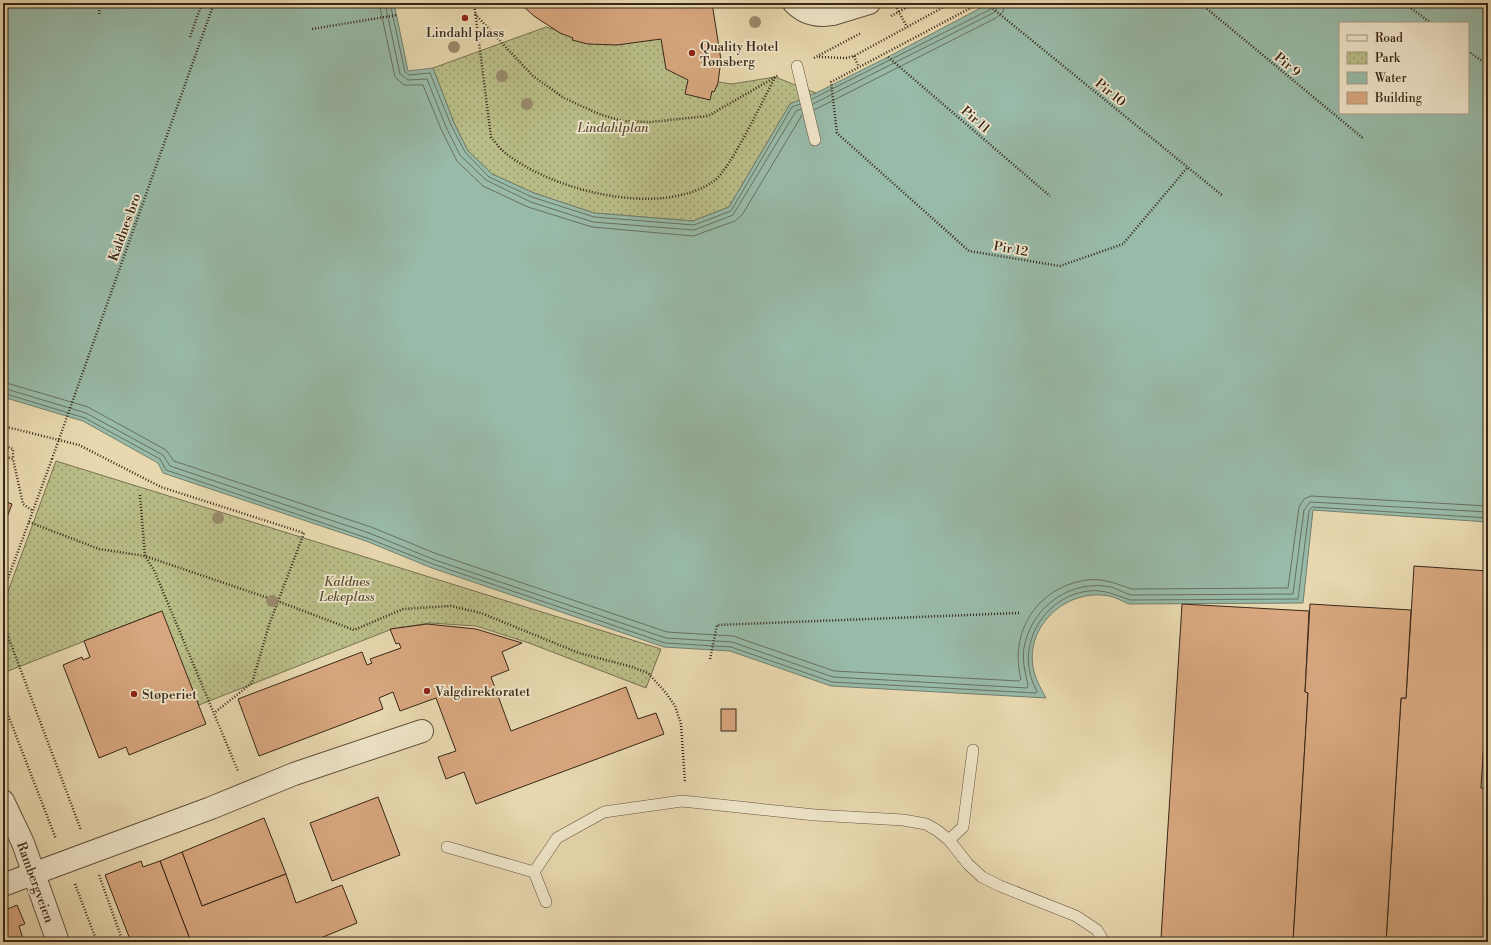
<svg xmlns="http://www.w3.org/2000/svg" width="1491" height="945" font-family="'Libre Bodoni',serif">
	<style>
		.park { fill: url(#park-dots); stroke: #787250 }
		.water { fill: #98baa8; stroke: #717f6e; fill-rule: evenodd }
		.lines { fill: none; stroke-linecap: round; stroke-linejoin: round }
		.shore { stroke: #687060; stroke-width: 1 }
		.building { fill: #d8a77f; stroke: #372618 }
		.service-casing { stroke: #63523e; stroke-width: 12 }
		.minor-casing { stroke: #63523e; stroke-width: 24 }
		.path { stroke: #372618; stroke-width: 2.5; stroke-dasharray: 1 2; stroke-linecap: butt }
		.service { stroke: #f0e6cb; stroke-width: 11 }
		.minor { stroke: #f0e6cb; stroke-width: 22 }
		.path-bridge { stroke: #372618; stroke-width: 2.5; stroke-dasharray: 1 2; stroke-linecap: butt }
		.tree { fill: #998b6b }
		.poi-dot { fill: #8f2418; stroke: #f0e6cb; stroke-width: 1.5 }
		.labels { text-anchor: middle; stroke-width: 3.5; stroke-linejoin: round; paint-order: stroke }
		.poi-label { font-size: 13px; fill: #372618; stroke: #f0e6cb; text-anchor: start }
		.street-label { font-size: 13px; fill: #372618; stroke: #f0e6cb }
		.park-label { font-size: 13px; font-style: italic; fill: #584c34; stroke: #f0e6cb }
	</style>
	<defs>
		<pattern id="park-dots" width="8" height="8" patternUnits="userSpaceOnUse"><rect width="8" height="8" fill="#b9be88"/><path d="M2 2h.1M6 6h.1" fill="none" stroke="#979a6e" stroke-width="1.8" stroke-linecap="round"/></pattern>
	</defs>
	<rect width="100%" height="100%" fill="#e8d8af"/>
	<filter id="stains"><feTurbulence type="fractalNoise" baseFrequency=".005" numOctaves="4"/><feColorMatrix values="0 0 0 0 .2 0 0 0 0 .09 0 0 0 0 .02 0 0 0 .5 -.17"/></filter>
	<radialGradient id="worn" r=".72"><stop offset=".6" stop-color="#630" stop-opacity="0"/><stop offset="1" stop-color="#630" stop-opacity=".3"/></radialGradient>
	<g class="park">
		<path d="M546,27L592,41L670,38L699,79L732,84L775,77L816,93L790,104L729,207L693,221L594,213L534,193L492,174L468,151L454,123L433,68Z"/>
		<path d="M56,461L661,649L646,688L529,643L476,626L430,623L392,629L199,705L159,612L3,673V605Z"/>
	</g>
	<path class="water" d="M3,3H394L408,71L433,68L454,123L468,151L492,174L534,193L594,213L693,221L729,207L790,104L816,93L888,57L990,3H1488V522L1313,510L1303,603L1129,604C1122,601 1115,597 1109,596C1068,588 1026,624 1033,667C1035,678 1040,687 1046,698L831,686L730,651L664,647L432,568L366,541L163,473L158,463L83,421L3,397ZM1340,23H1468V113H1340Z"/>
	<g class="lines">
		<g class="shore">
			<path d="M379,3L395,77L404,85H423L441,129L457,161L483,186L528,207L592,227L693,236L735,221L742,215L802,115"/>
			<path d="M385,3L400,74L408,80L427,79L446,127L460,155L486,180L531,202L593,222L694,230L733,215L796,111L801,109"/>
			<path d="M390,3L405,72L409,75L430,73L451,125L465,152L489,177L532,197L594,217L694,225L731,211L792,107L800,104"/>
			<path d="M812,99L991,9L994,3"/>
			<path d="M813,104L993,13L997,9L999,3"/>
			<path d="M814,110L996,18L1003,12L1005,3"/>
			<path d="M3,382L88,407L166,450L174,461L371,527L437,554L667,632L733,636L834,671L1019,681L1021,679C1009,632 1037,587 1087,580C1103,578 1117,584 1132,589L1288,588L1299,507L1304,499L1311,496L1488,506"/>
			<path d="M3,388L86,413L163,455L170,466L369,533L435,560L666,638L732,642L833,677L1027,688L1028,685C1025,672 1021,657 1025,643C1034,605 1072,579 1111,587C1118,589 1124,593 1131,595L1293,594L1304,510L1310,502L1488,512"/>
			<path d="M3,393L85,418L160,459L166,470L367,538L433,564L665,643L731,647L832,682L1036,693L1037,691C1013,649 1042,597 1088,591C1103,589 1116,595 1130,600L1298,599L1309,511L1312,507L1488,518"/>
		</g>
	</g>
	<g class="building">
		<path d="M524,3H712L721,60L718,83L714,92L712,91L710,100L685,94L688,80L666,69L661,39L617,45L588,44L572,40L573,38L560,33L534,16L522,5Z"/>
		<path d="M3,501L12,504L3,528Z"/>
		<path d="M1414,566L1488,571V675L1481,788L1488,789V942H1386L1401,698H1406Z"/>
		<path d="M1182,604L1309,611L1305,692L1308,693L1293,942H1235L1161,938Z"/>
		<path d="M1310,604L1411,610L1406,698H1401L1386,942H1293L1308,693L1305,692Z"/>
		<path d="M162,611L206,724L129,755L126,747L99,758L63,665L82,657L83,660L90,657L84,641Z"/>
		<path d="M427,624L476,629L522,643L502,652L509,670L491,677L511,731L626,687L638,719L656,713L664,734L476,804L464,772L446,779L438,757L456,751L436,698L400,711L393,692L379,698L383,709L259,756L238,699L362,652L367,665L372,663L370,659L401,648L399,643L396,644L390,629Z"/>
		<rect x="721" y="709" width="15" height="22"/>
		<path d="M378,797L400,855L332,881L310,823Z"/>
		<path d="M264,818L286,874L202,906L182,852Z"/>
		<path d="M182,852L202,906L286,874L296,903L342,885L357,923L311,942H191L160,861Z"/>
		<path d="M141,861L143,867L160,861L191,942H131L105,875Z"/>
		<path d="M17,905L25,924L19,926L24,942H3V911Z"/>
	</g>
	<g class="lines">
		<defs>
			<g id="service">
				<path d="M797,66L815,140"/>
				<path d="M949,840L963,827L973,750"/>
				<path d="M447,847L534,872"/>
				<path d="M534,872L557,838L604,812L682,801L815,815L903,820L926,824L938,831L949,840L968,864L982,877L1000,886L1076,916L1097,930L1104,942"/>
				<path d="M534,872L546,902"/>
			</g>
			<g id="minor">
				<path d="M794,3C809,18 834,20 847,3"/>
				<path d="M833,14L869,3"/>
				<path d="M3,801L23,843L58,942"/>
				<path d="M3,885L211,808L294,774L422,731"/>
			</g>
		</defs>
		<use href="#service" class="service-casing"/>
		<use href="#minor" class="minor-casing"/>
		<g class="path">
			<path d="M474,3L491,137C495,141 498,147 503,151C549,190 660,219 714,181C730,170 764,98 775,77"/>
			<path d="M894,3L907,27"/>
			<path d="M980,3L831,82L837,133L969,251L1060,266L1123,244L1187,168"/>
			<path d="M986,3L1223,196"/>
			<path d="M1200,3L1364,139"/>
			<path d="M1404,3L1431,23"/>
			<path d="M99,14L100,3"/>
			<path d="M475,14L533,76L564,98L599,114L622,121L650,122L708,116L779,75"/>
			<path d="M891,16L915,3"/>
			<path d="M312,29L397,15"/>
			<path d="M190,37L202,3"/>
			<path d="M1468,51L1488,65"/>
			<path d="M854,56L859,67"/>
			<path d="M819,57L846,58L854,56L951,3"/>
			<path d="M888,57L1050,196"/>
			<path d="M814,58L861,33"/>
			<path d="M3,426L79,445L161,487L304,533L269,625L252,683L214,713"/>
			<path d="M3,445L13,449V459"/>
			<path d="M3,456L13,459L23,504L33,511"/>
			<path d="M140,495L145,556L154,570L238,771"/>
			<path d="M29,522L99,549L145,556L277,601L354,630L403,609L451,606L481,613L579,653L629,666L648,673L666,693L675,706L681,724L685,783"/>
			<path d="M3,592L52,459"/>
			<path d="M3,623L81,830"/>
			<path d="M710,659L717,625L1019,613"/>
			<path d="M3,702L56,839"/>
			<path d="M99,875L123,942"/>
			<path d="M75,884L97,942"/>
			<path d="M218,941V942"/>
		</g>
		<use href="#service" class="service"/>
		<use href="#minor" class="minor"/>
		<path class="path-bridge" d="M52,459L214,3"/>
	</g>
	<g class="tree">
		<circle cx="755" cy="22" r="6"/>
		<circle cx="454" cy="47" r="6"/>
		<circle cx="502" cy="76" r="6"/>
		<circle cx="527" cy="104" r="6"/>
		<circle cx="218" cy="518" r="6"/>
		<circle cx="272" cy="601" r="6"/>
	</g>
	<g class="poi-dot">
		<circle cx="465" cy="18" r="4"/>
		<circle cx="692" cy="53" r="4"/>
		<circle cx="427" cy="691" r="4"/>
		<circle cx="134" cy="694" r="4"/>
	</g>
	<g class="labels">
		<g class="poi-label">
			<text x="465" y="37" text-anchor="middle">Lindahl plass</text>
			<text x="700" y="51">Quality Hotel<tspan x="700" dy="15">Tønsberg</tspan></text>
			<text x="435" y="696">Valgdirektoratet</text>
			<text x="142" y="699">Støperiet</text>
		</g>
		<g class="street-label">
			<text transform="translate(1288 64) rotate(40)" y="5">Pir 9</text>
			<text transform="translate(1111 92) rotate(39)" y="5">Pir 10</text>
			<text transform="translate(976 119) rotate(41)" y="5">Pir 11</text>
			<text transform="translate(124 227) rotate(-70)" y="5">Kaldnes bro</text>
			<text transform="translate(1011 248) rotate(10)" y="5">Pir 12</text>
			<text transform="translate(36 882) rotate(70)" y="5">Rambergveien</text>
		</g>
		<g class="park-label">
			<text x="613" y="132">Lindahlplan</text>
			<text x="347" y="586">Kaldnes<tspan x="347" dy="15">Lekeplass</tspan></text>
		</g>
	</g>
	<rect width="1491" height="945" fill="none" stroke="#e8d8af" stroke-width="16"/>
	<rect x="4" y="4" width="1483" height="937" fill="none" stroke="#372618" stroke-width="2"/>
	<rect x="8" y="8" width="1475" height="929" fill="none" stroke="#372618"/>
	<rect x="1339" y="22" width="130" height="92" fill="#f0e6cb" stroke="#a69983"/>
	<rect x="1347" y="35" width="20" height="6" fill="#f0e6cb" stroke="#a69983"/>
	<text x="1375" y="42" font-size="12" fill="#372618">Road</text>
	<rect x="1347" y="52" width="20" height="12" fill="url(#park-dots)" stroke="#a69983"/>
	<text x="1375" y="62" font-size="12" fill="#372618">Park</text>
	<rect x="1347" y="72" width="20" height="12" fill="#98baa8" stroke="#a69983"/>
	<text x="1375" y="82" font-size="12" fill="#372618">Water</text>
	<rect x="1347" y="92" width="20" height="12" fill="#d8a77f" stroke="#a69983"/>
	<text x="1375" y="102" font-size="12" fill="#372618">Building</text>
	<rect width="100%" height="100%" filter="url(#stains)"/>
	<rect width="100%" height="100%" fill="url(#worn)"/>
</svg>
